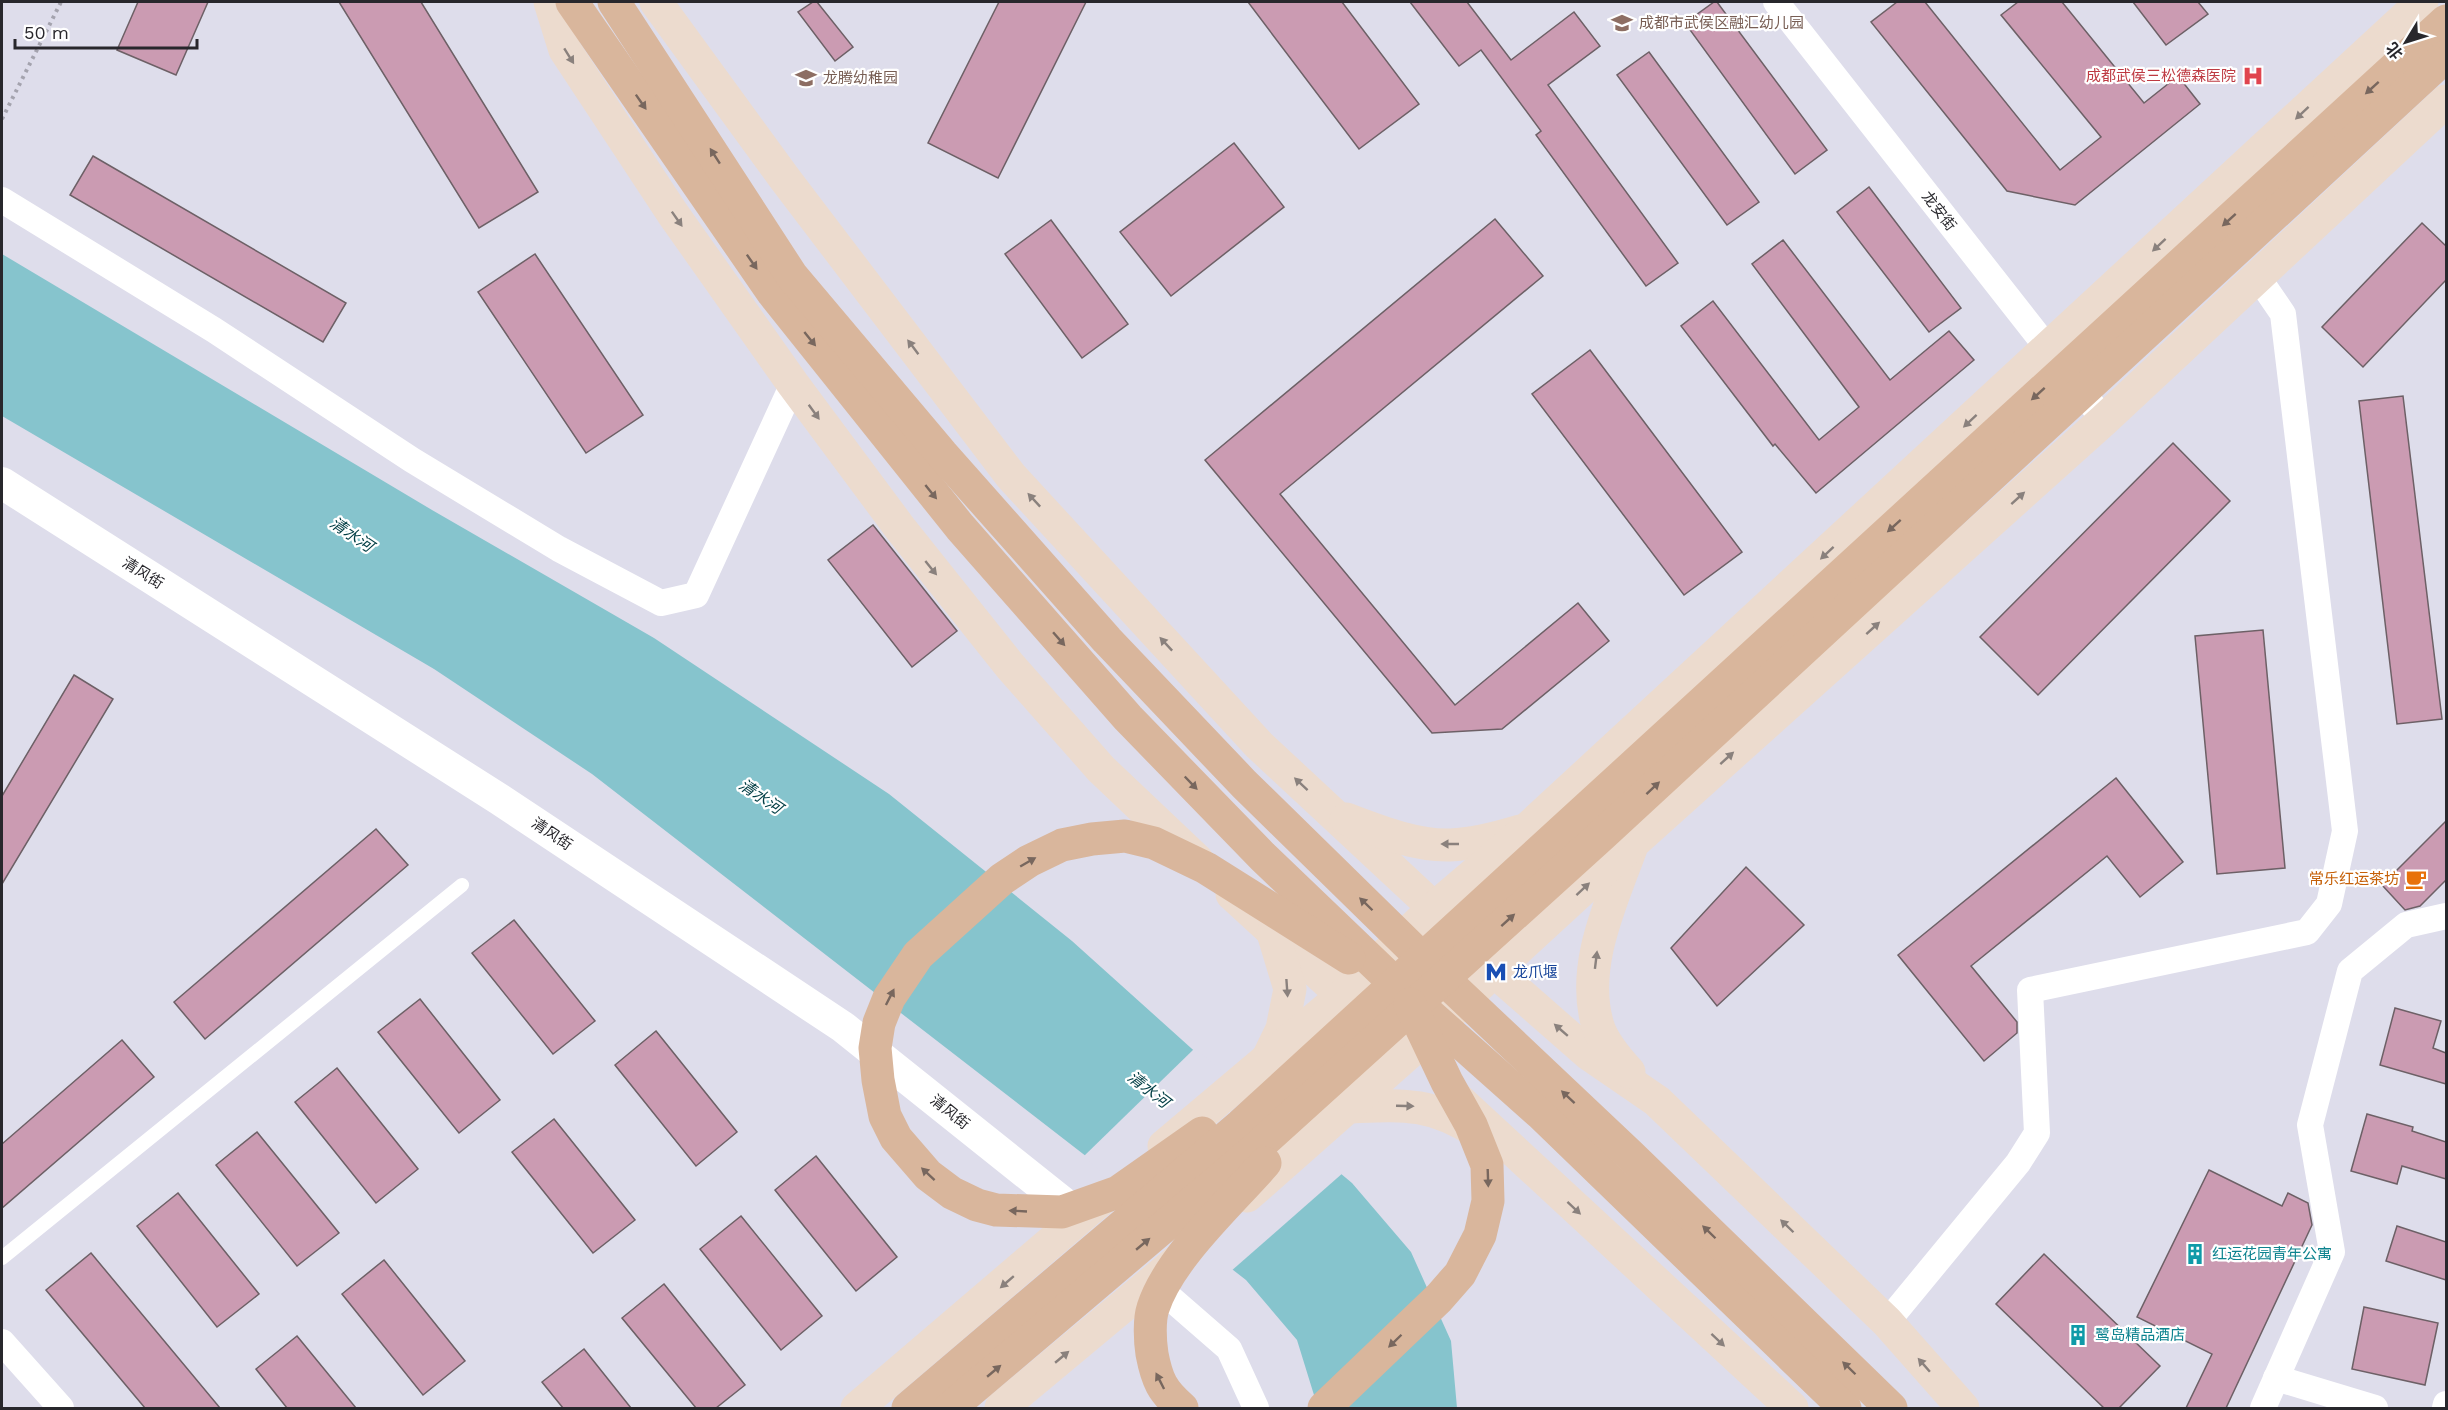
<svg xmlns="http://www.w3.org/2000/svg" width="2448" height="1410" font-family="'Work Sans','Noto Sans SC',sans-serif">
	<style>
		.water { fill: #86c4cd }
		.pier { fill: #deddeb }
		.building { fill: #cb9bb2; stroke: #6d6066; stroke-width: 1.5 }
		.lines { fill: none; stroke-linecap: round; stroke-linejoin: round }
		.path { stroke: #a4a3ae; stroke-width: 4; stroke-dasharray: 3 4.5; stroke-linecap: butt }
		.service { stroke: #fff; stroke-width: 14 }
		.minor { stroke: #fff; stroke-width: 26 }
		.tertiary { stroke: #fff; stroke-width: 32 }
		.secondary { stroke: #ecdbce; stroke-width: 33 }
		.primary { stroke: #d9b69c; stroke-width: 33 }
		.oneway { fill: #8a817d }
		.oneway2 { fill: #78675e }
		.labels { text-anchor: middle; stroke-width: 4.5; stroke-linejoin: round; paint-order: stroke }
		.education-label { font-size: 15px; fill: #785e54; stroke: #fff; text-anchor: start }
		.health-label { font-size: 15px; fill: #be3a42; stroke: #fff; text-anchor: end }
		.street-label { font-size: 15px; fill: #28272c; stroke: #fff }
		.food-label { font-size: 15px; fill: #c56008; stroke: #fff; text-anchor: end }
		.transit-label { font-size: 15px; fill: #164399; stroke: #fff; text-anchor: start }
		.culture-label { font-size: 15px; fill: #0d838f; stroke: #fff; text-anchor: start }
		.water-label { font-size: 16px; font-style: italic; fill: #003d44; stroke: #fff }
	</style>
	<rect width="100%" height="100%" fill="#deddeb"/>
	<path class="water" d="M2,254L432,510L654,638L889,794L1072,941L1201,1057L1352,1183L1411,1252L1451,1341L1457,1408H1318L1297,1340L1246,1280L592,774L434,669L2,416Z"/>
	<path class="pier" d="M1195,1048L1344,1172L1230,1272L1083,1157Z"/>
	<g class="building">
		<path d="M138,2H208L176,75L117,50Z"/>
		<path d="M339,2H421L538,192L479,228Z"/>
		<path d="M813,2H817L853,47L835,61L798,12Z"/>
		<path d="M999,2H1086L998,178L928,143Z"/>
		<path d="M1248,2H1342L1419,104L1359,149Z"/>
		<path d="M1410,2H1467L1511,60L1574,12L1600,46L1548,85L1678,263L1646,286L1536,135L1541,131L1481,50L1459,66Z"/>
		<path d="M1714,2H1717L1827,150L1795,174L1685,23Z"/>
		<path d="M1897,2H1925L2060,170L2101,137L2001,15L2018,2H2062L2144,103L2178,76L2200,104L2075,205L2007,191L1871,22Z"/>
		<path d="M2133,2H2198L2208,14L2166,45Z"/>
		<path d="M1649,52L1759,202L1727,225L1617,75Z"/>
		<path d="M1234,143L1284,207L1171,296L1120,232Z"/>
		<path d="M93,156L346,303L323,342L70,195Z"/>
		<path d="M1869,187L1961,308L1929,332L1837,212Z"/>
		<path d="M1495,219L1543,276L1280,494L1455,705L1578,603L1609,641L1502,729L1432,733L1205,460Z"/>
		<path d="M1051,220L1128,324L1082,358L1005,254Z"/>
		<path d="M2422,223L2446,246V280L2363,367L2322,327Z"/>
		<path d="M1783,240L1890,380L1949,331L1974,360L1816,493L1775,444L1773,446L1681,326L1713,301L1819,440L1859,407L1752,264Z"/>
		<path d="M535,254L643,415L586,453L478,292Z"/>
		<path d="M1590,350L1742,552L1684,595L1532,394Z"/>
		<path d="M2403,396L2442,719L2397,724L2359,401Z"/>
		<path d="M2173,443L2230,501L2038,695L1980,637Z"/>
		<path d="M873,525L957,631L912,667L828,560Z"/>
		<path d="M2263,630L2285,868L2217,874L2195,636Z"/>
		<path d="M74,675L113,699L2,884V796Z"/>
		<path d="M2116,778L2183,862L2140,897L2107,856L1971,966L2017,1022V1033L1984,1061L1898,955Z"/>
		<path d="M2446,821V880L2420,906L2405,910L2382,885Z"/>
		<path d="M376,829L408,865L205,1039L174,1002Z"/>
		<path d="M1746,867L1804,925L1717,1006L1671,948Z"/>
		<path d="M514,920L595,1021L553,1054L472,953Z"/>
		<path d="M420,999L500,1100L459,1133L378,1032Z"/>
		<path d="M2395,1008L2441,1021L2433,1048L2446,1053V1084L2380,1065Z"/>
		<path d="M656,1031L737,1132L696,1166L615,1065Z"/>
		<path d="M122,1040L154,1077L2,1208V1144Z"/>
		<path d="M337,1068L418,1169L376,1203L295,1102Z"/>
		<path d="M2367,1114L2413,1127L2412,1131L2446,1142V1179L2402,1166L2397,1184L2351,1171Z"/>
		<path d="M554,1119L635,1220L593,1253L512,1152Z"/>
		<path d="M257,1132L339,1233L297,1266L216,1165Z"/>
		<path d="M816,1156L897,1257L856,1291L775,1190Z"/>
		<path d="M2209,1170L2282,1206L2288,1193L2308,1203L2312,1225L2226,1408H2186L2212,1354L2137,1317Z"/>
		<path d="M178,1193L259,1294L217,1327L137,1226Z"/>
		<path d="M741,1216L822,1316L781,1350L700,1249Z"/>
		<path d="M2397,1226L2446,1242V1280L2386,1261Z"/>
		<path d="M91,1253L220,1408H145L46,1290Z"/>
		<path d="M2044,1254L2160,1366L2119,1408H2104L1996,1304Z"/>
		<path d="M384,1260L465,1361L423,1395L342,1294Z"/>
		<path d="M664,1284L745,1385L716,1408H696L622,1318Z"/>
		<path d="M2364,1307L2438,1323L2425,1385L2352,1369Z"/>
		<path d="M297,1336L356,1408H287L256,1369Z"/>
		<path d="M584,1349L631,1408H563L542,1382Z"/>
	</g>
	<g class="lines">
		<path class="path" d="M2,119L61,2"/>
		<path class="service" d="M2,1258L462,885"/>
		<g class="minor">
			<path d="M1776,2L2104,420"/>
			<path d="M2,200L214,330L412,460L559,549L661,603L696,595L793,384"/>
			<path d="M1152,1282L1229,1349L1256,1408"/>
			<path d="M1887,1322L2018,1163L2037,1133L2030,990L2307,932L2329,904L2345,831L2283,314L2257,276"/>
			<path d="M2,1342L61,1408"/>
			<path d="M2276,1378L2375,1408"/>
			<path d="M2263,1408L2332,1252L2310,1125L2350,971L2406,925L2446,916"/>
			<path d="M2445,1408L2446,1404"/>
		</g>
		<path class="tertiary" d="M2,483L499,799L843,1027L1081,1217"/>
		<g class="secondary">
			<path d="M550,2L565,50L673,214L793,384L900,528L1010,666L1101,769L1197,860"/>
			<path d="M656,2L785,179L1011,476L1259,745L1434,908L1494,971L1590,1055L1657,1101L1887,1322L1963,1408"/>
			<path d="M1346,819C1378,831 1415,846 1450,845C1474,844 1497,838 1520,831"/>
			<path d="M1232,894L1357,1009"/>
			<path d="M1269,1056L1282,1029L1290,989L1273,933"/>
			<path d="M1629,1072C1618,1060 1603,1042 1598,1026C1580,967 1611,903 1631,848"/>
			<path d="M1459,1100L1792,1408"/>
			<path d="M1347,1107C1401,1105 1428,1101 1477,1132"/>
			<path d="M1164,1146L1342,996L1434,908L1527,829L2422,2"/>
			<path d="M1247,1196L1409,1053L1494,971L1633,843L2104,420L2446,101"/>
			<path d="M857,1408L1104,1197"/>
			<path d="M1001,1408L1176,1262"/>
		</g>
		<g class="primary">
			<path d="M572,2L773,293L960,527L1128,718L1262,856L1404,992L1541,1114L1845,1408"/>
			<path d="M614,2L792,276L942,454L1107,640L1244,784L1432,968L1630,1155L1891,1408"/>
			<path d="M1202,1133L1118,1192L1062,1212L996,1210L977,1205L952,1193L928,1175L896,1138L885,1116L878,1080L875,1048L879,1023L889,998L918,955L1002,879L1029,861L1062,845L1092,839L1125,836L1154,843L1206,868L1349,958"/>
			<path d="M908,1408L1241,1125L2446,21"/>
			<path d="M950,1408L1253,1151L1602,835L2446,56"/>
			<path d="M1182,1408C1162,1391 1157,1380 1152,1354C1150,1341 1149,1320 1153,1308C1169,1258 1230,1203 1265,1163"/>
			<path d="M1324,1408L1439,1298L1460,1274L1480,1235L1488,1201L1487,1165L1471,1125L1447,1082L1410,1004"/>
		</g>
	</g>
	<defs><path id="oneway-solid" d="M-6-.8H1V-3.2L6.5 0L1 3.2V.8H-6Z" transform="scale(1.5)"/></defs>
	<g class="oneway">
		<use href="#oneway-solid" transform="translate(569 56) rotate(58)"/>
		<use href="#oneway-solid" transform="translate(2302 113) rotate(137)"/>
		<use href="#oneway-solid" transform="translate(677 219) rotate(55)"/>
		<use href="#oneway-solid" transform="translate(2159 245) rotate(137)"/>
		<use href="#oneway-solid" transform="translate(913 347) rotate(-127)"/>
		<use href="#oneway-solid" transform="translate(814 412) rotate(54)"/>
		<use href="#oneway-solid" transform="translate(1970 421) rotate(137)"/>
		<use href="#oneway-solid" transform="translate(2018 498) rotate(-42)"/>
		<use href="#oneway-solid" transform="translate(1034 500) rotate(-133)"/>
		<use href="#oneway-solid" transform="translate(1827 553) rotate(137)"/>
		<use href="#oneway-solid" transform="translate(931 568) rotate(51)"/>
		<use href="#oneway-solid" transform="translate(1873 628) rotate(-42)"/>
		<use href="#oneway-solid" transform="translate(1166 644) rotate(-133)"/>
		<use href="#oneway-solid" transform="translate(1727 758) rotate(-42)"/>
		<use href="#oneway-solid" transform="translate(1301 784) rotate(-137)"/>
		<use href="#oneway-solid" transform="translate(1450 844) rotate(-180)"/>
		<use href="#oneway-solid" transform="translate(1583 889) rotate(-43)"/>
		<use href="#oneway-solid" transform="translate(1596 960) rotate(-83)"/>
		<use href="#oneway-solid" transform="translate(1287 988) rotate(86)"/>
		<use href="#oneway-solid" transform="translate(1561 1030) rotate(-139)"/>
		<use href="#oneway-solid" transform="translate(1405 1106) rotate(2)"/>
		<use href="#oneway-solid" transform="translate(1574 1208) rotate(43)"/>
		<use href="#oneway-solid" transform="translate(1787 1226) rotate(-136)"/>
		<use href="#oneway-solid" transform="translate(1007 1282) rotate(139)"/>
		<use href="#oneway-solid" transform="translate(1718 1340) rotate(43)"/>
		<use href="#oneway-solid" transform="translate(1062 1357) rotate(-40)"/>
		<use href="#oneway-solid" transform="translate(1924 1365) rotate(-131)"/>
	</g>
	<g class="oneway2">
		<use href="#oneway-solid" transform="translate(2372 88) rotate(138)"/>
		<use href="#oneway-solid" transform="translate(641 102) rotate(55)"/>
		<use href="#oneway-solid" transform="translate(715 156) rotate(-123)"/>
		<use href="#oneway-solid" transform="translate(2229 220) rotate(138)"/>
		<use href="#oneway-solid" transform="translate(752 262) rotate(55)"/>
		<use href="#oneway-solid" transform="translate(810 339) rotate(51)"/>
		<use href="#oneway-solid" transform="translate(2038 394) rotate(138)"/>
		<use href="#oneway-solid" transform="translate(931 492) rotate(51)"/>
		<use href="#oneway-solid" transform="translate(1894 526) rotate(138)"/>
		<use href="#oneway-solid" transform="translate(1059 639) rotate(49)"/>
		<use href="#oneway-solid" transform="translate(1191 783) rotate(46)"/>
		<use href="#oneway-solid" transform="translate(1653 788) rotate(-43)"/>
		<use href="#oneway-solid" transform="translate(1028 862) rotate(-30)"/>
		<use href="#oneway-solid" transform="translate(1366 904) rotate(-136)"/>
		<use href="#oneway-solid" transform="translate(1508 920) rotate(-42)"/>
		<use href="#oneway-solid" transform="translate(890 997) rotate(-63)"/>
		<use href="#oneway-solid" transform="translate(1568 1097) rotate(-137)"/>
		<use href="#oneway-solid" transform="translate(928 1174) rotate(-137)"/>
		<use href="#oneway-solid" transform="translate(1488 1178) rotate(88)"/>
		<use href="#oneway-solid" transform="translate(1018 1211) rotate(-177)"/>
		<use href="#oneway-solid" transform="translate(1709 1232) rotate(-136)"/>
		<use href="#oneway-solid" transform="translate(1143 1244) rotate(-40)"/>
		<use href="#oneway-solid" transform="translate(1395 1341) rotate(136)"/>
		<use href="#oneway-solid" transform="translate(1849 1368) rotate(-136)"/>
		<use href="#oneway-solid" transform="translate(994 1371) rotate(-40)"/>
		<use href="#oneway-solid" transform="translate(1160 1381) rotate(-117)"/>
	</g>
	<defs>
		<symbol id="school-bare" viewBox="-9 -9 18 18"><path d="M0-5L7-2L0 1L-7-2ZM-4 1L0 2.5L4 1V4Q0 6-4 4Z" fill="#8d6e63" stroke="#fff" stroke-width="2.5" paint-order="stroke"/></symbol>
		<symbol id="hospital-bare" viewBox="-9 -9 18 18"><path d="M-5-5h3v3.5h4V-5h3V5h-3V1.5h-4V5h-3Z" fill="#e0444e" stroke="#fff" stroke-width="2.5" paint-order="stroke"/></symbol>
		<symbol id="cafe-bare" viewBox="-9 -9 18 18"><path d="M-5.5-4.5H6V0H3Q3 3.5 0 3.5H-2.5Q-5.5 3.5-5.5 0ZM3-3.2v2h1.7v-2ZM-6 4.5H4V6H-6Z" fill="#e8710a" stroke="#fff" stroke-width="2.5" paint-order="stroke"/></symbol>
		<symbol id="metro-bare" viewBox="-9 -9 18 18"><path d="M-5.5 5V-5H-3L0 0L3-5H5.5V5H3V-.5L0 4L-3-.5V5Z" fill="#1a4fb4" stroke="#fff" stroke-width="2.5" paint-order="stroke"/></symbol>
		<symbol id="building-bare" viewBox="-9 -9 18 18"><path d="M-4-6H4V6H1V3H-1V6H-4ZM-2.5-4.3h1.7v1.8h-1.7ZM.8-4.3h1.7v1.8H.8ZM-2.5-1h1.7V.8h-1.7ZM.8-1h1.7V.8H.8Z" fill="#0f9aa8" stroke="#fff" stroke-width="2.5" paint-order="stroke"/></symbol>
	</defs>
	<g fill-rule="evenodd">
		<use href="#school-bare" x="1607" y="8" width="30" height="30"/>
		<use href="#hospital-bare" x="2238" y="61" width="30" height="30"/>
		<use href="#school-bare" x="791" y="63" width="30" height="30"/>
		<use href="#cafe-bare" x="2401" y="864" width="30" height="30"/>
		<use href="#metro-bare" x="1481" y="957" width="30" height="30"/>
		<use href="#building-bare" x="2180" y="1239" width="30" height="30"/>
		<use href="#building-bare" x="2063" y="1320" width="30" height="30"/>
	</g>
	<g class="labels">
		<g class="education-label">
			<text x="1639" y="28">成都市武侯区融汇幼儿园</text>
			<text x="823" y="83">龙腾幼稚园</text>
		</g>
		<g class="health-label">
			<text x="2236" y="81">成都武侯三松德森医院</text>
		</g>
		<g class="street-label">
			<text transform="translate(1939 211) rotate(52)" y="5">龙安街</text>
			<text transform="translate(143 573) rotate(32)" y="5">清风街</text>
			<text transform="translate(552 834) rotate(34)" y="5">清风街</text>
			<text transform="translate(950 1112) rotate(39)" y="5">清风街</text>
		</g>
		<g class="food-label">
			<text x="2399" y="884">常乐红运茶坊</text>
		</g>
		<g class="transit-label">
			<text x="1513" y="977">龙爪堰</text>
		</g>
		<g class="culture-label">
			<text x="2212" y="1259">红运花园青年公寓</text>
			<text x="2095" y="1340">鹭岛精品酒店</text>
		</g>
		<g class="water-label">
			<text transform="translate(352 534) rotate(34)" y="6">清水河</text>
			<text transform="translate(761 796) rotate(34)" y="6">清水河</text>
			<text transform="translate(1149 1089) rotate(38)" y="6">清水河</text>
		</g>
	</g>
	<rect width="2448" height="1410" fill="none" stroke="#28272c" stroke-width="6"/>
	<g transform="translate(2406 42) rotate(232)" stroke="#ffffff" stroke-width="4.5" paint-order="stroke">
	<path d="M0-4.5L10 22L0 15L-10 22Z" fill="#28272c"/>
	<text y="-9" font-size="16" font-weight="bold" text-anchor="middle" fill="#28272c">北</text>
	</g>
	<path d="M15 39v9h182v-9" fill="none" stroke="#28272c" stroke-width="3"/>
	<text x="24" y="39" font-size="18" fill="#28272c" stroke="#ffffff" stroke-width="4.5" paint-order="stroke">50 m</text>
</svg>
